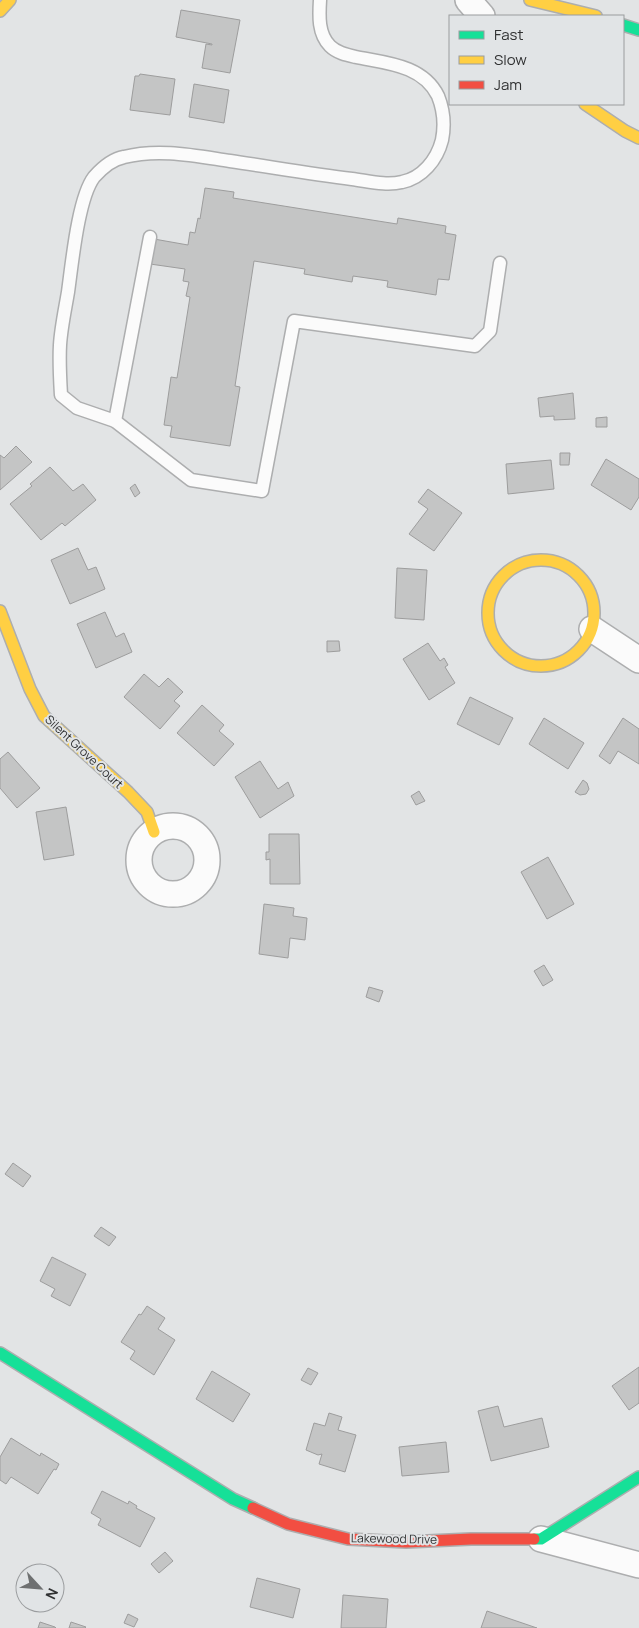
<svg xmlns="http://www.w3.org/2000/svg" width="639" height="1628" font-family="Manrope,sans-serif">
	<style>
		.building { fill: #c4c5c5; stroke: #9d9d9d }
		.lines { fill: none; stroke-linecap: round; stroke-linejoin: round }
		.lane-casing { stroke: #adaeaf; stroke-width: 15 }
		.street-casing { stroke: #adaeaf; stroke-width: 28 }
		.fast-casing { stroke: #adaeaf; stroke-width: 14 }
		.slow-casing { stroke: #adaeaf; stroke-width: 14 }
		.jam-casing { stroke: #adaeaf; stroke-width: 14 }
		.lane { stroke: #fbfbfb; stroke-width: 12 }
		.street { stroke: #fbfbfb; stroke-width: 25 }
		.fast { stroke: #16e098; stroke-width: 11 }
		.slow { stroke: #ffcf43; stroke-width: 11 }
		.jam { stroke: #f24e42; stroke-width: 11 }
		.labels { text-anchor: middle; stroke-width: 4; stroke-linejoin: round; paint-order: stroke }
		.street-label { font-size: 12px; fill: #303132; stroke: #e1e4e6 }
	</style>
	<rect width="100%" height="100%" fill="#e2e4e5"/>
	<g class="building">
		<path d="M181,10L240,20L230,73L202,68L206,44L212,45V44L176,37Z"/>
		<path d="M140,74L175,79L170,115L130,110L135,76H139Z"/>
		<path d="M194,84L229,90L224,123L189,117Z"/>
		<path d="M205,188L234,192L233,198L397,224L398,218L446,226L445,233L456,235L449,280L438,279L436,295L387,287L388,281L353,276L352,282L304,274L305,269L254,261L235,386L240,387L230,446L170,437L172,426L164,425L171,377L177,378L190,297L186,296L189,282L183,281L185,269L150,264L154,239L188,245L190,232L195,233L198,218L200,219Z"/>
		<path d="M573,393L575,419L554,420V416L540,417L538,398Z"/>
		<path d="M607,417V427H596V418Z"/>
		<path d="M16,446L32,462L0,490V455L4,458Z"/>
		<path d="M560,453H570L569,465H560Z"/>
		<path d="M606,459L639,479V497L631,510L591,485Z"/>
		<path d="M551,460L554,489L508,494L506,464Z"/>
		<path d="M50,467L73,491L83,484L96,500L65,526L62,523L41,540L10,504L32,486L30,484Z"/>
		<path d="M135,484L140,493L135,497L130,488Z"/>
		<path d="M428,489L462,513L434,551L409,534L428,509L418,502Z"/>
		<path d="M78,548L88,570L96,567L105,589L70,604L51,560Z"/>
		<path d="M397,568L427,570L424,620L395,618Z"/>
		<path d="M105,612L116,637L124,633L132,652L96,668L77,624Z"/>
		<path d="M327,641H339L340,651L327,652Z"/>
		<path d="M428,643L440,661L444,658L448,665L445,667L455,683L429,700L403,659Z"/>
		<path d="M144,674L159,687L168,678L183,692L174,701L180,706L160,729L124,697Z"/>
		<path d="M470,697L513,718L499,745L457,724Z"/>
		<path d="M202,705L224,725L219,731L234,744L214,766L177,733Z"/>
		<path d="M544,718L584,743L568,769L529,744Z"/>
		<path d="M623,718L639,729V764L618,751L610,764L599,756Z"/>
		<path d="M8,752L40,788L17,808L0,788V759Z"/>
		<path d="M260,761L278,789L288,782L294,796L260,818L235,777Z"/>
		<path d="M583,780L587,783L589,789L586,794L580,795L575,792Z"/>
		<path d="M419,791L425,801L416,805L411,796Z"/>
		<path d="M66,807L74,855L44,860L36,812Z"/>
		<path d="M269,834H299L300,884H270V859L266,860V852H269Z"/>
		<path d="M548,857L574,904L547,919L521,872Z"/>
		<path d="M264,904L294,908L293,916L307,918L305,940L290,938L288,958L259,954Z"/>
		<path d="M544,965L553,980L543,986L534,971Z"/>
		<path d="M369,987L383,991L379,1002L366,997Z"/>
		<path d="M13,1163L31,1176L23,1187L5,1174Z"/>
		<path d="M101,1227L116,1237L109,1246L94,1236Z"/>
		<path d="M52,1257L86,1274L70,1306L51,1296L55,1289L40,1281Z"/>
		<path d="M147,1306L165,1318L158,1329L175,1340L154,1375L130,1359L135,1351L121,1342L139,1314L141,1315Z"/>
		<path d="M639,1367V1403L629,1410L612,1386Z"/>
		<path d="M308,1368L318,1373L311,1385L301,1380Z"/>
		<path d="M212,1371L250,1394L233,1422L196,1399Z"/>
		<path d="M498,1406L504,1427L542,1418L549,1447L491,1461L478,1411Z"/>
		<path d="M329,1413L342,1417L338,1430L356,1435L345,1472L319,1464L322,1454L318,1455L306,1450L314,1423L325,1426Z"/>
		<path d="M11,1438L40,1456L41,1453L59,1464L56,1470L54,1469L38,1494L11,1477L6,1484L0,1480V1457Z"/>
		<path d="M446,1442L449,1472L402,1476L399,1447Z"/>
		<path d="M102,1491L128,1504L129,1501L137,1506L136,1508L155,1518L140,1547L98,1525L101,1519L91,1513Z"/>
		<path d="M165,1552L173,1561L159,1573L151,1564Z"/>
		<path d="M257,1578L300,1589L293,1618L250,1607Z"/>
		<path d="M343,1595L388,1599L386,1628H341Z"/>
		<path d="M487,1611L537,1628H481Z"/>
		<path d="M128,1614L138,1619L134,1627L124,1623Z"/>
		<path d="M40,1622L55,1627L56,1628H38Z"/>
		<path d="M71,1622L86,1627L85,1628H69Z"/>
	</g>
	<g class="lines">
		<defs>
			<g id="lane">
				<path d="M320,0C319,16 318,34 330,46C337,53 347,55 356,57C386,63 423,65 438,96C444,111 445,125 442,140C437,160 422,178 402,182C386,186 368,181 352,179C312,174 271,167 230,161C196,156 159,148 124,157C113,159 102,168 94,177C78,198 72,264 68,292C65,310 61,328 60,345C59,362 60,378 61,395L77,408L115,421L191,480L262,491L294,321L475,346L490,331L500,263"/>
				<path d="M115,421L150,237"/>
			</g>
			<g id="street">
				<path d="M468,0L482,16"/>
				<path d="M592,629L639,660"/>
				<circle cx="173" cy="860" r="34"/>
				<path d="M541,1539L639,1565"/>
			</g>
			<g id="fast">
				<path d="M623,25L639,30"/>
				<path d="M0,1353L233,1499L253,1508"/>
				<path d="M534,1539H541L639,1477"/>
			</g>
			<g id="slow">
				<path d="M530,0L596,16"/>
				<path d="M0,11L10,0"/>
				<path d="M585,104L625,131L639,138"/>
				<circle cx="541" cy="613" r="53"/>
				<path d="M0,611L30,689L44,716L128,792L147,812L154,832"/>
			</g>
			<path id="jam" d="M253,1508L288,1524L348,1539L406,1542L471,1539H534"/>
		</defs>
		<use href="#lane" class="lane-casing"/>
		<use href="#street" class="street-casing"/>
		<use href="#fast" class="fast-casing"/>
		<use href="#slow" class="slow-casing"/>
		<use href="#jam" class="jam-casing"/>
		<use href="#lane" class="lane"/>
		<use href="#street" class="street"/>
		<use href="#fast" class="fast"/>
		<use href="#slow" class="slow"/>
		<use href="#jam" class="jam"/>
	</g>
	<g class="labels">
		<g class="street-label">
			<text transform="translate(84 752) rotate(43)" y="4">Silent Grove Court</text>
			<text transform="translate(394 1539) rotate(1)" y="4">Lakewood Drive</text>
		</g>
	</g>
	<rect x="449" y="15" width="175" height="90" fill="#e1e4e6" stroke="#9a9c9e"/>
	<rect x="459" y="31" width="25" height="8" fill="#16e098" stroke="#9a9c9e"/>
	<text x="494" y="40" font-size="15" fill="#303132">Fast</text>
	<rect x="459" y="56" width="25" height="8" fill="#ffcf43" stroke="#9a9c9e"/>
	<text x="494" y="65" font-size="15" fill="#303132">Slow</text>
	<rect x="459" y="81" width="25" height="8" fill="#f24e42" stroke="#9a9c9e"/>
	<text x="494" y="90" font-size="15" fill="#303132">Jam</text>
	<g transform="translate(40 1588) rotate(116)"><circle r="24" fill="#e1e4e6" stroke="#9a9c9e"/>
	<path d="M0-4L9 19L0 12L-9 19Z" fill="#6e7071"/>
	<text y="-8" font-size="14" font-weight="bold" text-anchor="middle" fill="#303132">N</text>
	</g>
</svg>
